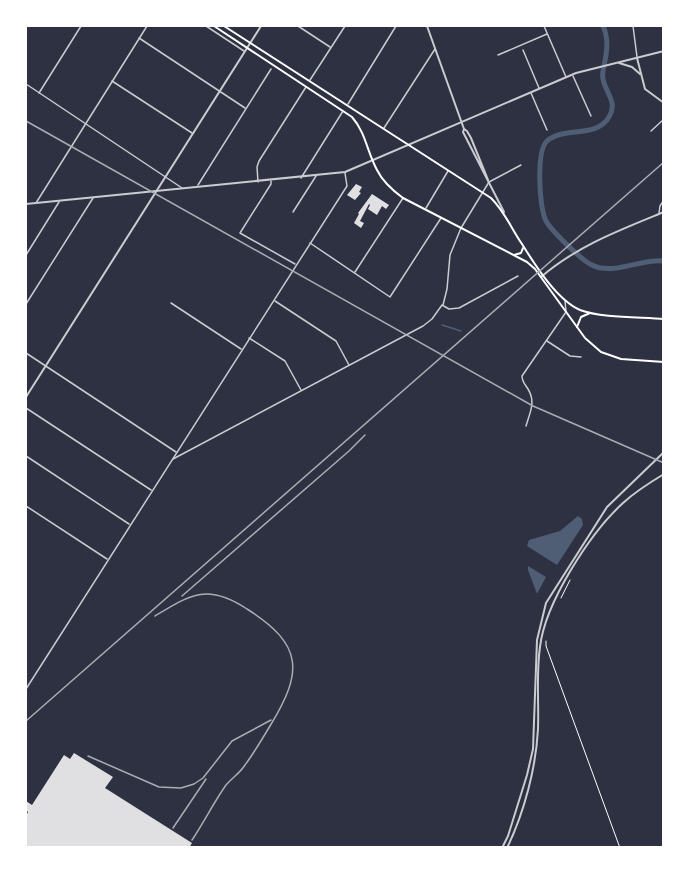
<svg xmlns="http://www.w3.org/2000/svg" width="689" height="873" font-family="'Work Sans',sans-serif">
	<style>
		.water { fill: #4f5d75 }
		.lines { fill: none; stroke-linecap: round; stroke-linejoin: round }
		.stream { stroke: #4f5d75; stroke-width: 1.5 }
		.river { stroke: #4f5d75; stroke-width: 5 }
		.building { fill: #e0e0e3 }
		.path { stroke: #fff; stroke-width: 1 }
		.minor { stroke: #caccd0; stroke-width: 1.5 }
		.tertiary { stroke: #caccd0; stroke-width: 2 }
		.secondary { stroke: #fff; stroke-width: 2 }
		.rail { stroke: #abadb3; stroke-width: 1.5 }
	</style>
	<rect width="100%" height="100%" fill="#2d3142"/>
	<g class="water">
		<path d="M578,516L582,519L583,525L557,565L527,546L529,540L560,531Z"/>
		<path d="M528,566L546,577L537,594L528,570Z"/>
	</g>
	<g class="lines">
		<path class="stream" d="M442,325L461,331"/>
		<path class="river" d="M603,26C609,39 607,52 604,66C603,70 602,75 603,79C606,94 618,102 609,117C596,139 564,126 547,141C536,151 539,208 546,221C551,230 582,261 592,265C614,276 641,258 664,261"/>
	</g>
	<g class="building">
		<path d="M356,184L362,187L359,192L361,193L355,200L347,195Z"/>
		<path d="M372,194L389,205L386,209L382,206L377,215L368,209L370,205L369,204L360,221L364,223L361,228L354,223L359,214L358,213Z"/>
		<path d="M74,753L113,777L105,788L192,843L189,848H26V816L28,812L26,810V801L32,805L64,755L70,759Z"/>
	</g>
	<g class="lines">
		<g class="path">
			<path d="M561,598L570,580"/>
			<path d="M546,641V646L620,848"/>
		</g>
		<g class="minor">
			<path d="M206,26L244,51"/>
			<path d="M298,26L330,47"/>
			<path d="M544,26L566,77"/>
			<path d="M633,26L637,57"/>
			<path d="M26,27L27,26"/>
			<path d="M139,38L245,108"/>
			<path d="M523,50L539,88"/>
			<path d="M498,55L547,34"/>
			<path d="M573,76L591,116"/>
			<path d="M310,80L345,26"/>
			<path d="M112,81L192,133"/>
			<path d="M26,84L182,188"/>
			<path d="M39,93L81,26"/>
			<path d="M531,93L547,130"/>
			<path d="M348,104L396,26"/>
			<path d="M384,128L435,49"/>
			<path d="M651,131L664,119"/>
			<path d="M301,178L343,111"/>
			<path d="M271,181V184L240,233L295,264"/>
			<path d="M258,182L257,167L259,161L306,87"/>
			<path d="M198,185L271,69"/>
			<path d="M36,203L147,26"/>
			<path d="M426,208L448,171"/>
			<path d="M293,212L316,176"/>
			<path d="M659,213L660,206L664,200"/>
			<path d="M310,243L390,297L441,218"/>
			<path d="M26,255L59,202"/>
			<path d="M355,272L403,198"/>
			<path d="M275,301L336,341L349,365"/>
			<path d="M171,303L241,349"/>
			<path d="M26,304L93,198"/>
			<path d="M443,305L447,289L450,255L461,228L489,182L521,165"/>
			<path d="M249,338L285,361L301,390"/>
			<path d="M547,341L570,356L581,357"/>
			<path d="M26,353L176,452"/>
			<path d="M26,408L151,490"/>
			<path d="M526,426C530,412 536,402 528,389C525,384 522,382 522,376L566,312L565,301"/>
			<path d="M26,456L129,524"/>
			<path d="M173,459L423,326L432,319L442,305L449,309L459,308L518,276"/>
			<path d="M26,506L107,559"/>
			<path d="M26,689L347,186L345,173"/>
		</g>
		<g class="tertiary">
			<path d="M427,26L464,129"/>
			<path d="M637,58L645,89L664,103"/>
			<path d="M619,63L632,67L640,74"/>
			<path d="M488,180L471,138L467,131L464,129L463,132L504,212"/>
			<path d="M26,204L345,172L576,73L664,51"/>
			<path d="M541,277C577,246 620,230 664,212"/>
			<path d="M26,397L261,26"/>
			<path d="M502,848L508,836L527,775L533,749L537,640L546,603L607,507L664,452"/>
			<path d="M507,848C524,813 536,768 538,729C539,702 536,674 540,647C545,603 590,533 623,503C635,492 649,483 664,474"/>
		</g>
		<g class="secondary">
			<path d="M214,26L352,117C366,133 367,152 377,170C383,182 392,190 403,198L527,262L535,269L585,338L601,352L621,359L664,362"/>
			<path d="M224,26L491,198C505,212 511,228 522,244C535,265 557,300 580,310C601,318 640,317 664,319"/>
			<path d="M514,255L521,253L523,248"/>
			<path d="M577,327L581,317L590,313"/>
		</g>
		<g class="rail">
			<path d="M26,121L533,406L664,463"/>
			<path d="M182,596L349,451L365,435"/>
			<path d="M155,616C191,594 208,583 247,609C304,645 303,672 270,726C262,739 254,753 245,765C240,773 232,778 226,785C214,802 204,822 192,840"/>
			<path d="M26,721L664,162"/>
			<path d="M88,756L159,787L181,788L194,784L203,778L232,741L271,720"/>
			<path d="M173,828L206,779"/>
		</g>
	</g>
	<rect width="689" height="873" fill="none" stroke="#ffffff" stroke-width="54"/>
</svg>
